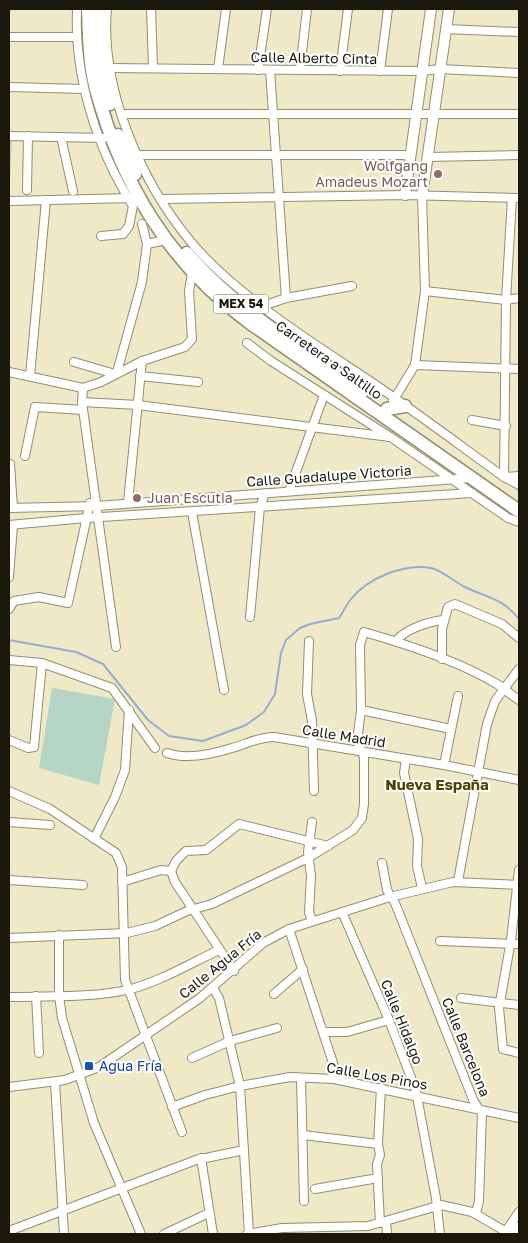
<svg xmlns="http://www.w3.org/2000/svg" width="528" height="1243" font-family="'Golos Text',sans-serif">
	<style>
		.green { fill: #b4d4c4 }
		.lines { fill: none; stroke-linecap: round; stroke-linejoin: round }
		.stream { stroke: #95add0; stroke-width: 2 }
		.minor-casing { stroke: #938e6e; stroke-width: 10 }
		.tertiary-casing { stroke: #938e6e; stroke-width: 12 }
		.primary-casing { stroke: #938e6e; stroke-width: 15 }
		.minor { stroke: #fff; stroke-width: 8 }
		.tertiary { stroke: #fff; stroke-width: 10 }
		.primary { stroke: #fff; stroke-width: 12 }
		.education-dot { fill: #8d6e63; stroke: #fff; stroke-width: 2 }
		.transit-dot { fill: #1a4fb4; stroke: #fff; stroke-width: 2 }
		.labels { text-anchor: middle; stroke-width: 4; stroke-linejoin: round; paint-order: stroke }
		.shield { fill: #fff; stroke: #5f5d54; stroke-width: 1 }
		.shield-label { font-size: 12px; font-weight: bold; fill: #1a170b }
		.street-label { font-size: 14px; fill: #1a170b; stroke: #fff }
		.education-label { font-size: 14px; fill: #785e54; stroke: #fff; text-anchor: end }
		.transit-label { font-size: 14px; fill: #164399; stroke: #fff; text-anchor: start }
		.neighbourhood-label { font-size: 15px; font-weight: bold; fill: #524200; stroke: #fff }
	</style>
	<rect width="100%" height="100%" fill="#f0e9c8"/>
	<g class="green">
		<path d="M9,140H12L9,197Z"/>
		<path d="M52,688L115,699L99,785L39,768Z"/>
	</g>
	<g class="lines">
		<path class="stream" d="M9,640L76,652L103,664L148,720L169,736L203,741L246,725L264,712L275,694L281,653L286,640L300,628L310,624L339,618C343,612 347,604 351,599C368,578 404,563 431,568C444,571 455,583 467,588C489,598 503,599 519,619"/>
		<defs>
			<g id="minor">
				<path d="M77,9C74,77 97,149 133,206L129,226L123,234L101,236"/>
				<path d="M107,9C100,88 141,182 191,242C235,295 315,344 373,383C417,413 461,446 504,477L519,485"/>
				<path d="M151,9L153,68"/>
				<path d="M446,29L519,32"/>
				<path d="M9,37H76"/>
				<path d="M110,68L422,71L440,69L518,73"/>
				<path d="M218,69L226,9"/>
				<path d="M258,70L267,9"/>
				<path d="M270,70L286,298"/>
				<path d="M300,70L307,9"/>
				<path d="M340,71L348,9"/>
				<path d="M380,71L388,9"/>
				<path d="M9,87L84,89"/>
				<path d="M122,114H519"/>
				<path d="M9,136L104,138"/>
				<path d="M61,137L73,191"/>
				<path d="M137,155H411"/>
				<path d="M428,157L519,155"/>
				<path d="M27,190L28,136"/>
				<path d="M162,199L405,195L519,198"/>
				<path d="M9,201L132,198"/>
				<path d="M147,244L166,240"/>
				<path d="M425,291L506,300L519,298"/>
				<path d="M260,307L286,298L352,286"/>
				<path d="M247,343L271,361L392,438L508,518L519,522"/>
				<path d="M74,362L115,374"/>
				<path d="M415,365L519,369"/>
				<path d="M9,372L83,388L101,382L142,361L185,347L192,339L189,291L192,273"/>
				<path d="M117,372L142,282L147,244L142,224"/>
				<path d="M30,376L46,200"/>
				<path d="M140,376L198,382"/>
				<path d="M83,388L82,402L116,647"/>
				<path d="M393,401L415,365L425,291L422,196"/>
				<path d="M82,402L138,405L390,437"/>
				<path d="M472,420L506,426"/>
				<path d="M25,456L35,407L83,410"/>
				<path d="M10,464L13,508"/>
				<path d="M504,477L506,300L512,198"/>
				<path d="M504,477L519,476"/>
				<path d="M289,491L324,395"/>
				<path d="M128,502L142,361"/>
				<path d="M9,508L97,506L470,478"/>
				<path d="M192,512L224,690"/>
				<path d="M9,525L86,518L472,493"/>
				<path d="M9,577L13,525"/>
				<path d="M9,609L14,601L39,597L68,603L90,503"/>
				<path d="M250,617L260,507L265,493"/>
				<path d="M309,641L307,694L312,721L314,791"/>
				<path d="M396,641C405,629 430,621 444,620"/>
				<path d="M442,659V629L448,607L455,604L502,624L519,638"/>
				<path d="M9,660L42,663L112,688L155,748"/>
				<path d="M361,710L451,729"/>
				<path d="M9,740L28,748L34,747L42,663"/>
				<path d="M167,753C187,760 213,754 232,748C247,744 258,737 274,737L444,765L519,780"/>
				<path d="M406,759L404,773L418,839L417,866L422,888"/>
				<path d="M444,765L458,696"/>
				<path d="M9,791L50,809L116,853L122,867L125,980L182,1132"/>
				<path d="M9,822L50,825"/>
				<path d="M94,839L115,797L125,770L129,710"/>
				<path d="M382,863L387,890L395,903L474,1102L482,1113L479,1201L476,1214"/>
				<path d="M519,870L511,940L499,1008L503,1049L519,1053"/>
				<path d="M171,871L176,861L186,851L206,850L239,824L328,846"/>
				<path d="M171,871L175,882L234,971"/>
				<path d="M9,880L83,885"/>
				<path d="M458,881L487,724L495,701L519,669"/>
				<path d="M122,882L161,870L171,871"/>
				<path d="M342,912L389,1020L416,1091L436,1198L440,1234"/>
				<path d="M312,921L309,912L311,876L308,852L312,822"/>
				<path d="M289,929L333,1063L334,1079"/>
				<path d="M59,935V995L62,1018L94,1123L141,1234"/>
				<path d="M9,938L127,933L155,926L187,911L212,904L308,858L353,830L362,818L364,804V757L358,743V734L361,710L360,645L364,632C406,644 460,662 497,684C505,689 511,695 519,700"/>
				<path d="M440,941L519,944"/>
				<path d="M213,988L219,998L240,1086L249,1234"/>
				<path d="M274,994L303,969"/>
				<path d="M36,996L39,1053"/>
				<path d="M9,997C46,996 96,998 131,989C161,981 191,963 219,950"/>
				<path d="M461,998L519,1005"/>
				<path d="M323,1032H347L389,1020"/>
				<path d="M192,1058L230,1041L277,1028"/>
				<path d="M301,1079L304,1201"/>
				<path d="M55,1082L64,1234"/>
				<path d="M9,1087L65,1080L99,1067L200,998L263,943L289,929L390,897L453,882L519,885"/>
				<path d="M172,1107L205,1095L240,1086L290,1077L334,1079L519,1118"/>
				<path d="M303,1135L378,1144"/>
				<path d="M201,1158L213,1234"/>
				<path d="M315,1189L378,1178"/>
				<path d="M386,1222L387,1234"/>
				<path d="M380,1223L377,1164L380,1155L378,1144L381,1088"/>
				<path d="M9,1231L196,1160L244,1150"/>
				<path d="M164,1234L209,1213"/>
				<path d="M247,1234L282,1228L368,1226L441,1205L472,1212L510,1234"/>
				<path d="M504,1234L519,1212"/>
			</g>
			<g id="tertiary">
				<path d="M405,195L431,9"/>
				<path d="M422,196L449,9"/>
			</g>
			<g id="primary">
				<path d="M88,9C89,35 89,63 96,89C122,185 169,263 250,323L519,511"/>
				<path d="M99,9V55L110,104"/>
				<path d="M118,135L135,174"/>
				<path d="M187,253C235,310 303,349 363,391"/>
				<path d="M387,409L405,406"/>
				<path d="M515,1234L519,1228"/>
			</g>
		</defs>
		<use href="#minor" class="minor-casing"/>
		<use href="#tertiary" class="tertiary-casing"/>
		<use href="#primary" class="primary-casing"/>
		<use href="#minor" class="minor"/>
		<use href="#tertiary" class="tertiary"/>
		<use href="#primary" class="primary"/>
	</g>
	<g class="education-dot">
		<circle cx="438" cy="174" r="5"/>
		<circle cx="137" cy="498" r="5"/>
	</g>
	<rect class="transit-dot" x="84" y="1061" width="10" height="10" rx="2.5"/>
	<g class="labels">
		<rect class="shield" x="213.5" y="294.5" width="55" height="19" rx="4"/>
		<g class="shield-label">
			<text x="241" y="308">MEX 54</text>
		</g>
		<g class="street-label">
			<text transform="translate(314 58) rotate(1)" y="5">Calle Alberto Cinta</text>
			<text transform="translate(329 360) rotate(35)" y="5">Carretera a Saltillo</text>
			<text transform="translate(329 476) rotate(-4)" y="5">Calle Guadalupe Victoria</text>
			<text transform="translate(344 736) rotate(9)" y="5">Calle Madrid</text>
			<text transform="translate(220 964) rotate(-39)" y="5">Calle Agua Fría</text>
			<text transform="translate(402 1022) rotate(68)" y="5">Calle Hidalgo</text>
			<text transform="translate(466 1047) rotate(68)" y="5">Calle Barcelona</text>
			<text transform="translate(377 1076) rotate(10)" y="5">Calle Los Pinos</text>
		</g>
		<g class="education-label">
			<text x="428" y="171">Wolfgang<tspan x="428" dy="16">Amadeus Mozart</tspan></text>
			<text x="147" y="503" text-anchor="start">Juan Escutia</text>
		</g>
		<g class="transit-label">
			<text x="99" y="1071">Agua Fría</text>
		</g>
		<g class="neighbourhood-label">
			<text x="437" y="790">Nueva España</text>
		</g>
	</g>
	<rect width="528" height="1243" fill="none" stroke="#1a170b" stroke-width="20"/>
</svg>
